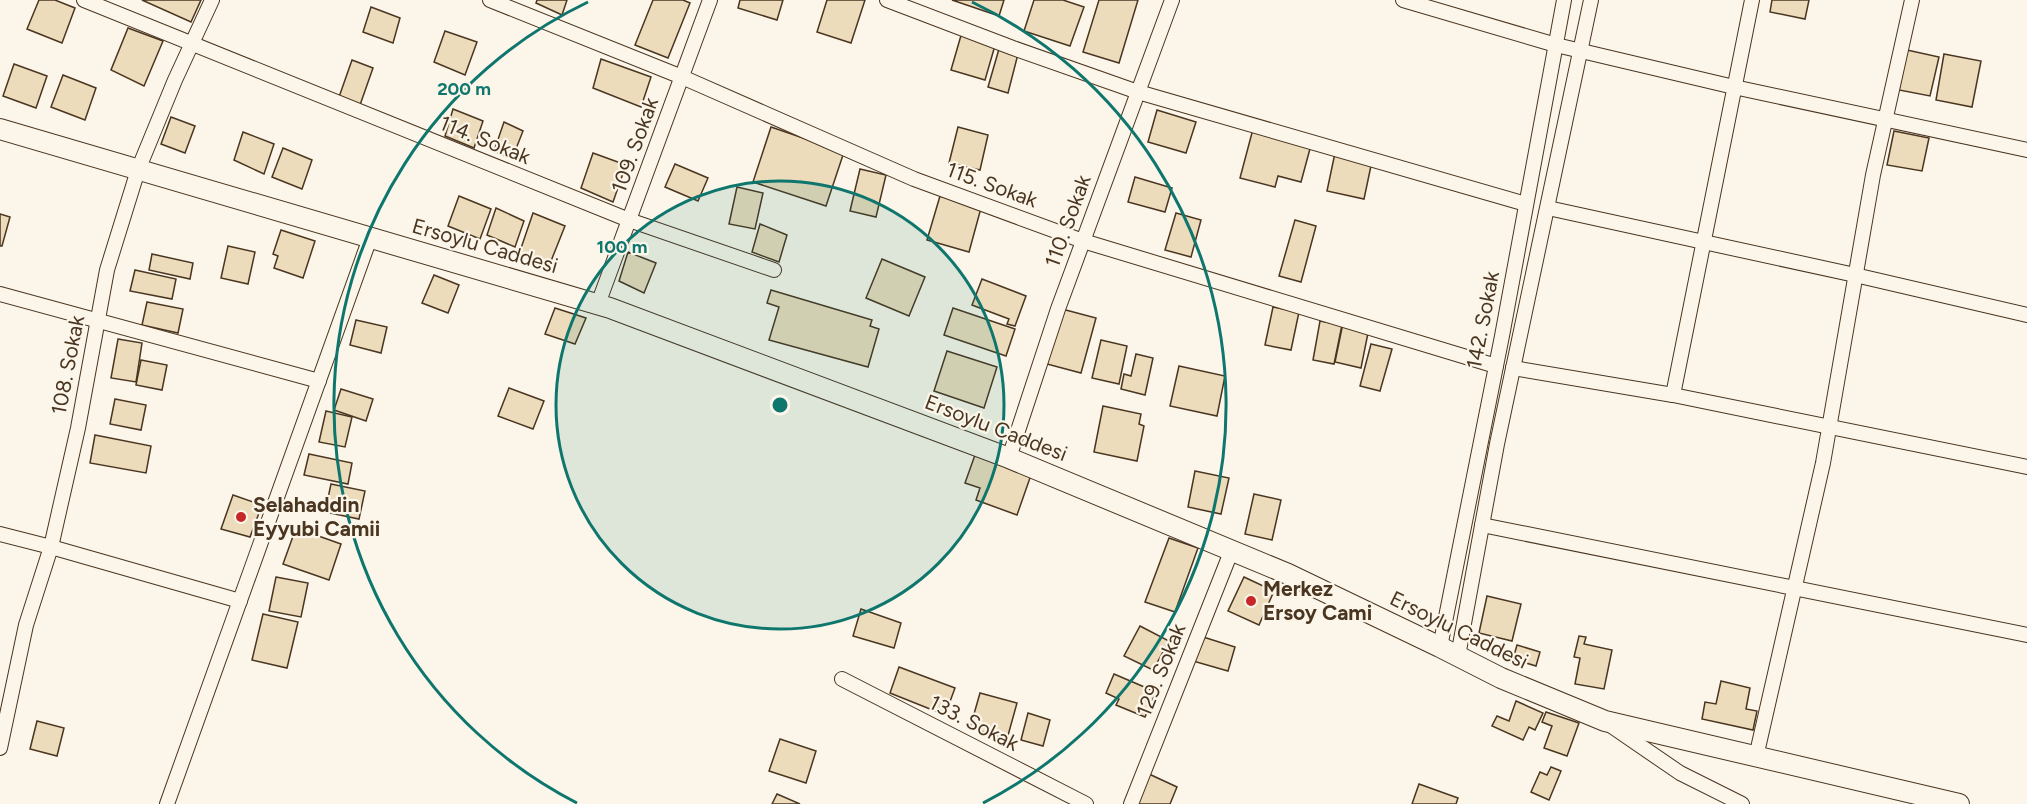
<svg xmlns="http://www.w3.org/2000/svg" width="2027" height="804" font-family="Figtree,sans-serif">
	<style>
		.building { fill: #ecdcbc; stroke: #4a3520; stroke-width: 1.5 }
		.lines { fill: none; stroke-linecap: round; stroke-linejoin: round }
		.street-casing { stroke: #4a3520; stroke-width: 16 }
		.secondary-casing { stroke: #4a3520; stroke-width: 22 }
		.street { stroke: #fbf6e9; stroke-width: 14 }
		.secondary { stroke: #fbf6e9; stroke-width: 20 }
		.ring { fill: none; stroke: #0f766e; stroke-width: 3 }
		.poi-dot { fill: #c62828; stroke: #fbf6e9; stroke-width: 2 }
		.labels { text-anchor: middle; stroke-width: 4.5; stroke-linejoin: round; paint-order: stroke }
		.street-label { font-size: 21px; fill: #4a3520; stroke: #fbf6e9 }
		.poi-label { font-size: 21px; font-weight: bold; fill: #4a3520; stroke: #fbf6e9; text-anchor: start }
		.centre { fill: #0f766e; stroke: #fbf6e9; stroke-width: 3 }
		.ring-label { font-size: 18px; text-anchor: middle; font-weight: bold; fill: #0f766e; stroke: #fbf6e9; stroke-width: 4.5; stroke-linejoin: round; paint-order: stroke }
	</style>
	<rect width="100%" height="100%" fill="#fbf6e9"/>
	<g class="building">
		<path d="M39,0H55L75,8L62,43L27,29Z"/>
		<path d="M142,0H201L191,22Z"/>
		<path d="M537,0H567L562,15L536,3Z"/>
		<path d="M653,0H683L690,3L668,58L635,45Z"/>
		<path d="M740,0H783L777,20L738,8Z"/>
		<path d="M827,0H865L851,43L817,32Z"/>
		<path d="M952,0H1004L999,16Z"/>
		<path d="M1034,0H1063L1084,7L1070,46L1024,31Z"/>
		<path d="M1099,0H1138L1119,63L1083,52Z"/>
		<path d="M1772,0H1809L1805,19L1770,12Z"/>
		<path d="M371,7L400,18L393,43L363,32Z"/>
		<path d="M128,28L163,41L144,86L111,70Z"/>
		<path d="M445,31L477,42L465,75L434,62Z"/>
		<path d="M962,32L996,42L985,80L951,70Z"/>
		<path d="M999,49L1018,54L1008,93L988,87Z"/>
		<path d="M1907,50L1939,57L1930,96L1899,90Z"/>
		<path d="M1944,54L1981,61L1972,107L1936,100Z"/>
		<path d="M601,59L651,77L641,107L593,88Z"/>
		<path d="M352,60L373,68L360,105L339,97Z"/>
		<path d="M14,64L47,76L36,108L3,96Z"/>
		<path d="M63,75L96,88L85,120L51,107Z"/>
		<path d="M453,109L483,121L474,148L445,136Z"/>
		<path d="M1157,110L1196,122L1186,153L1148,142Z"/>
		<path d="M171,117L195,126L185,153L161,144Z"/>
		<path d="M504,122L523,131L512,159L494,151Z"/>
		<path d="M771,127L844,152L826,206L753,182Z"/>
		<path d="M958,127L988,135L980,170L949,163Z"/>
		<path d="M1253,129L1311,145L1301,182L1278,176L1275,187L1240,178Z"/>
		<path d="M1894,131L1929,138L1922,171L1887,165Z"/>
		<path d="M243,132L274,144L264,174L234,160Z"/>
		<path d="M283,148L312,160L302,189L272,177Z"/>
		<path d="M593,153L626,165L613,202L581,188Z"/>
		<path d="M1335,153L1372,161L1364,199L1327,191Z"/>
		<path d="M675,164L708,178L698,201L665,187Z"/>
		<path d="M860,169L886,175L876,217L850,211Z"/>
		<path d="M1135,177L1172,188L1165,212L1128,202Z"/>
		<path d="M737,187L763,193L755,229L729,224Z"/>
		<path d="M459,196L491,209L480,239L448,226Z"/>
		<path d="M940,196L981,208L969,252L927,240Z"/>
		<path d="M496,208L524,221L515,247L487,235Z"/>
		<path d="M533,213L565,226L549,266L519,254Z"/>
		<path d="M1176,213L1201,220L1191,257L1165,250Z"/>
		<path d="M0,214L10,217L2,246H0Z"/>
		<path d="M1295,220L1316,226L1301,282L1279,276Z"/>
		<path d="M760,224L787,235L779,262L752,252Z"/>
		<path d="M281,230L315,241L303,278L274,268L278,256L273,254Z"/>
		<path d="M228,246L255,252L248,284L221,278Z"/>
		<path d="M628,252L656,263L644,293L619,281Z"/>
		<path d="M152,254L193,263L190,279L149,270Z"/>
		<path d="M882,259L925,277L909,316L866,298Z"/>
		<path d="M135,270L176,279L172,299L130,291Z"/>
		<path d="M434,275L459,285L448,313L422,303Z"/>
		<path d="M982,279L1026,296L1015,326L1007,324L1009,319L972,305Z"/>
		<path d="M771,290L872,320L870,326L879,329L868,367L769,340L779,307L767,303Z"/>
		<path d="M147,302L183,309L178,333L142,325Z"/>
		<path d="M1273,307L1299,312L1291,350L1265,345Z"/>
		<path d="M555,308L586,318L575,344L545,334Z"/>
		<path d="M953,308L1015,329L1006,356L944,335Z"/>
		<path d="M1062,309L1096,318L1081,373L1047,364Z"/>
		<path d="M356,320L387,327L381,353L350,345Z"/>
		<path d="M1320,321L1342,325L1334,364L1313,360Z"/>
		<path d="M1343,323L1369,328L1361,368L1335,362Z"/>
		<path d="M118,339L142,343L136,382L111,378Z"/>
		<path d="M1101,340L1127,346L1119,384L1092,378Z"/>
		<path d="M1371,344L1392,349L1380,391L1360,386Z"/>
		<path d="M947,351L997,367L984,408L934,391Z"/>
		<path d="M1136,354L1153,358L1145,395L1121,389L1124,374L1131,376Z"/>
		<path d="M141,360L167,365L162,390L136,385Z"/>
		<path d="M1179,366L1225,376L1217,416L1170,406Z"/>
		<path d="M509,388L544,401L533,429L498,416Z"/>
		<path d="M341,389L373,399L366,421L334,410Z"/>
		<path d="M115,399L146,405L141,430L110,424Z"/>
		<path d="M1103,406L1141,414L1139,424L1144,426L1137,461L1094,452Z"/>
		<path d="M326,411L352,417L345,447L319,442Z"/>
		<path d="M95,435L151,446L146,473L90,463Z"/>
		<path d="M309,454L352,463L348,484L304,475Z"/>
		<path d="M975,455L1031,475L1017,515L976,500L980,488L965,483Z"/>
		<path d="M1195,471L1229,478L1221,514L1188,507Z"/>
		<path d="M331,484L365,491L359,519L325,512Z"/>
		<path d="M1254,494L1281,500L1272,540L1245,534Z"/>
		<path d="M233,495L262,505L250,537L221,529Z"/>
		<path d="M296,528L341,544L329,580L283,564Z"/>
		<path d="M1169,538L1198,548L1175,612L1145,602Z"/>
		<path d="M276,577L308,583L301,617L269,611Z"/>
		<path d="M1244,577L1274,591L1259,625L1228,611Z"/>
		<path d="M1487,596L1521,604L1512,641L1479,633Z"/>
		<path d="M861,609L901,623L894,648L853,636Z"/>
		<path d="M263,614L298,622L287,668L252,660Z"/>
		<path d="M1140,626L1169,641L1153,670L1124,656Z"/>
		<path d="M1200,636L1235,647L1228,671L1193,661Z"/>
		<path d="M1579,636L1586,637L1584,644L1612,650L1604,689L1575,684L1580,658L1574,657Z"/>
		<path d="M1517,645L1540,652L1536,666L1513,659Z"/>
		<path d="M899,667L955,688L945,715L890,693Z"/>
		<path d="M1114,674L1156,692L1145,717L1116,705L1119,699L1106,693Z"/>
		<path d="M1721,681L1750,688L1746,709L1757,711L1753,730L1702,719L1705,702L1716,704Z"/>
		<path d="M980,693L1017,703L1007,739L970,728Z"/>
		<path d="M1516,701L1543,713L1535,730L1529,727L1523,740L1492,726L1497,716L1509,721Z"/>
		<path d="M1546,712L1579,723L1567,756L1544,748L1552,726L1542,722Z"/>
		<path d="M1028,713L1050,720L1043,746L1021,740Z"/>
		<path d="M37,721L64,728L57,756L30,749Z"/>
		<path d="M780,739L816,751L806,783L769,771Z"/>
		<path d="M1551,767L1561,771L1549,800L1531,792L1540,772L1547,775Z"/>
		<path d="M1149,774L1177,787L1170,804H1135Z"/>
		<path d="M1419,784L1458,798L1456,804H1412Z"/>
		<path d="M777,794L800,804H772Z"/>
	</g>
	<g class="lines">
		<defs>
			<g id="street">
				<path d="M84,0L629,220L774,270"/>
				<path d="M490,0L682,77L914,179L1083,241L1496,366"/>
				<path d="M887,0L1013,48L1138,92L1526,204"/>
				<path d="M1403,0L1556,45L1734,87L2027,150"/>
				<path d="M1548,208L1855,275L2027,315"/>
				<path d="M0,294L319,381"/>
				<path d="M598,304L710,0"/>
				<path d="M1513,368L1673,395L2027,467"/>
				<path d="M1673,395L1752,0"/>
				<path d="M1009,458L1058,309L1172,0"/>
				<path d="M1482,525L2027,635"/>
				<path d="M0,534L51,547L240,601"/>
				<path d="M1440,647L1502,336L1564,0"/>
				<path d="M1458,656L1497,444L1591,0"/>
				<path d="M842,679L1086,804"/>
				<path d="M1610,725L1680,773L1742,804"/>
				<path d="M0,748L26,625L51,547L78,428L107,270L138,170L175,80L212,0"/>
				<path d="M1756,757L1823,463L1873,175L1912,0"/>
				<path d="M167,804L370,238"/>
				<path d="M1131,804L1231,552"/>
			</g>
			<path id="secondary" d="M0,129L610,308L1009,458L1288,574L1440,647L1501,678L1605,721L1959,804"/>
		</defs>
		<use href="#street" class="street-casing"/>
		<use href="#secondary" class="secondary-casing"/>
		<use href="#street" class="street"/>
		<use href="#secondary" class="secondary"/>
	</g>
	<circle cx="780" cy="405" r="224" fill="#0f766e" fill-opacity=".12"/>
	<g class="ring">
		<circle cx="780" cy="405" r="224"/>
		<path d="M577 803A447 447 0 0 1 588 2M972 2A447 447 0 0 1 983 803"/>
	</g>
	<g class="poi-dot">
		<circle cx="241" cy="517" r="6"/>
		<circle cx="1251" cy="601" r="6"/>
	</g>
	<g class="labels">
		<g class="street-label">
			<text transform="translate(485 140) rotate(22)" y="7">114. Sokak</text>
			<text transform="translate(635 145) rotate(-70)" y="7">109. Sokak</text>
			<text transform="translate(992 185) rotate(20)" y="7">115. Sokak</text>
			<text transform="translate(1068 221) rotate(-70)" y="7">110. Sokak</text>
			<text transform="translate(485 246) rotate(16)" y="7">Ersoylu Caddesi</text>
			<text transform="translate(1483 320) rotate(-79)" y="7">142. Sokak</text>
			<text transform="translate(68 365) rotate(-79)" y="7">108. Sokak</text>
			<text transform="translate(996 428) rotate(21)" y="7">Ersoylu Caddesi</text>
			<text transform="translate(1459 630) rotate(26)" y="7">Ersoylu Caddesi</text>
			<text transform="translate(1161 670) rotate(-68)" y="7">129. Sokak</text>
			<text transform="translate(974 723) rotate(27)" y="7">133. Sokak</text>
		</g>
		<g class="poi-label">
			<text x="253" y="512">Selahaddin<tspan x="253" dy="24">Eyyubi Camii</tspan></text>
			<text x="1263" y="596">Merkez<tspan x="1263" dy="24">Ersoy Cami</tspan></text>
		</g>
	</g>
	<circle cx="780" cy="405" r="9" class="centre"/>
	<g class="ring-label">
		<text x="464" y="95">200 m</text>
		<text x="622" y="253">100 m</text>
	</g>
</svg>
